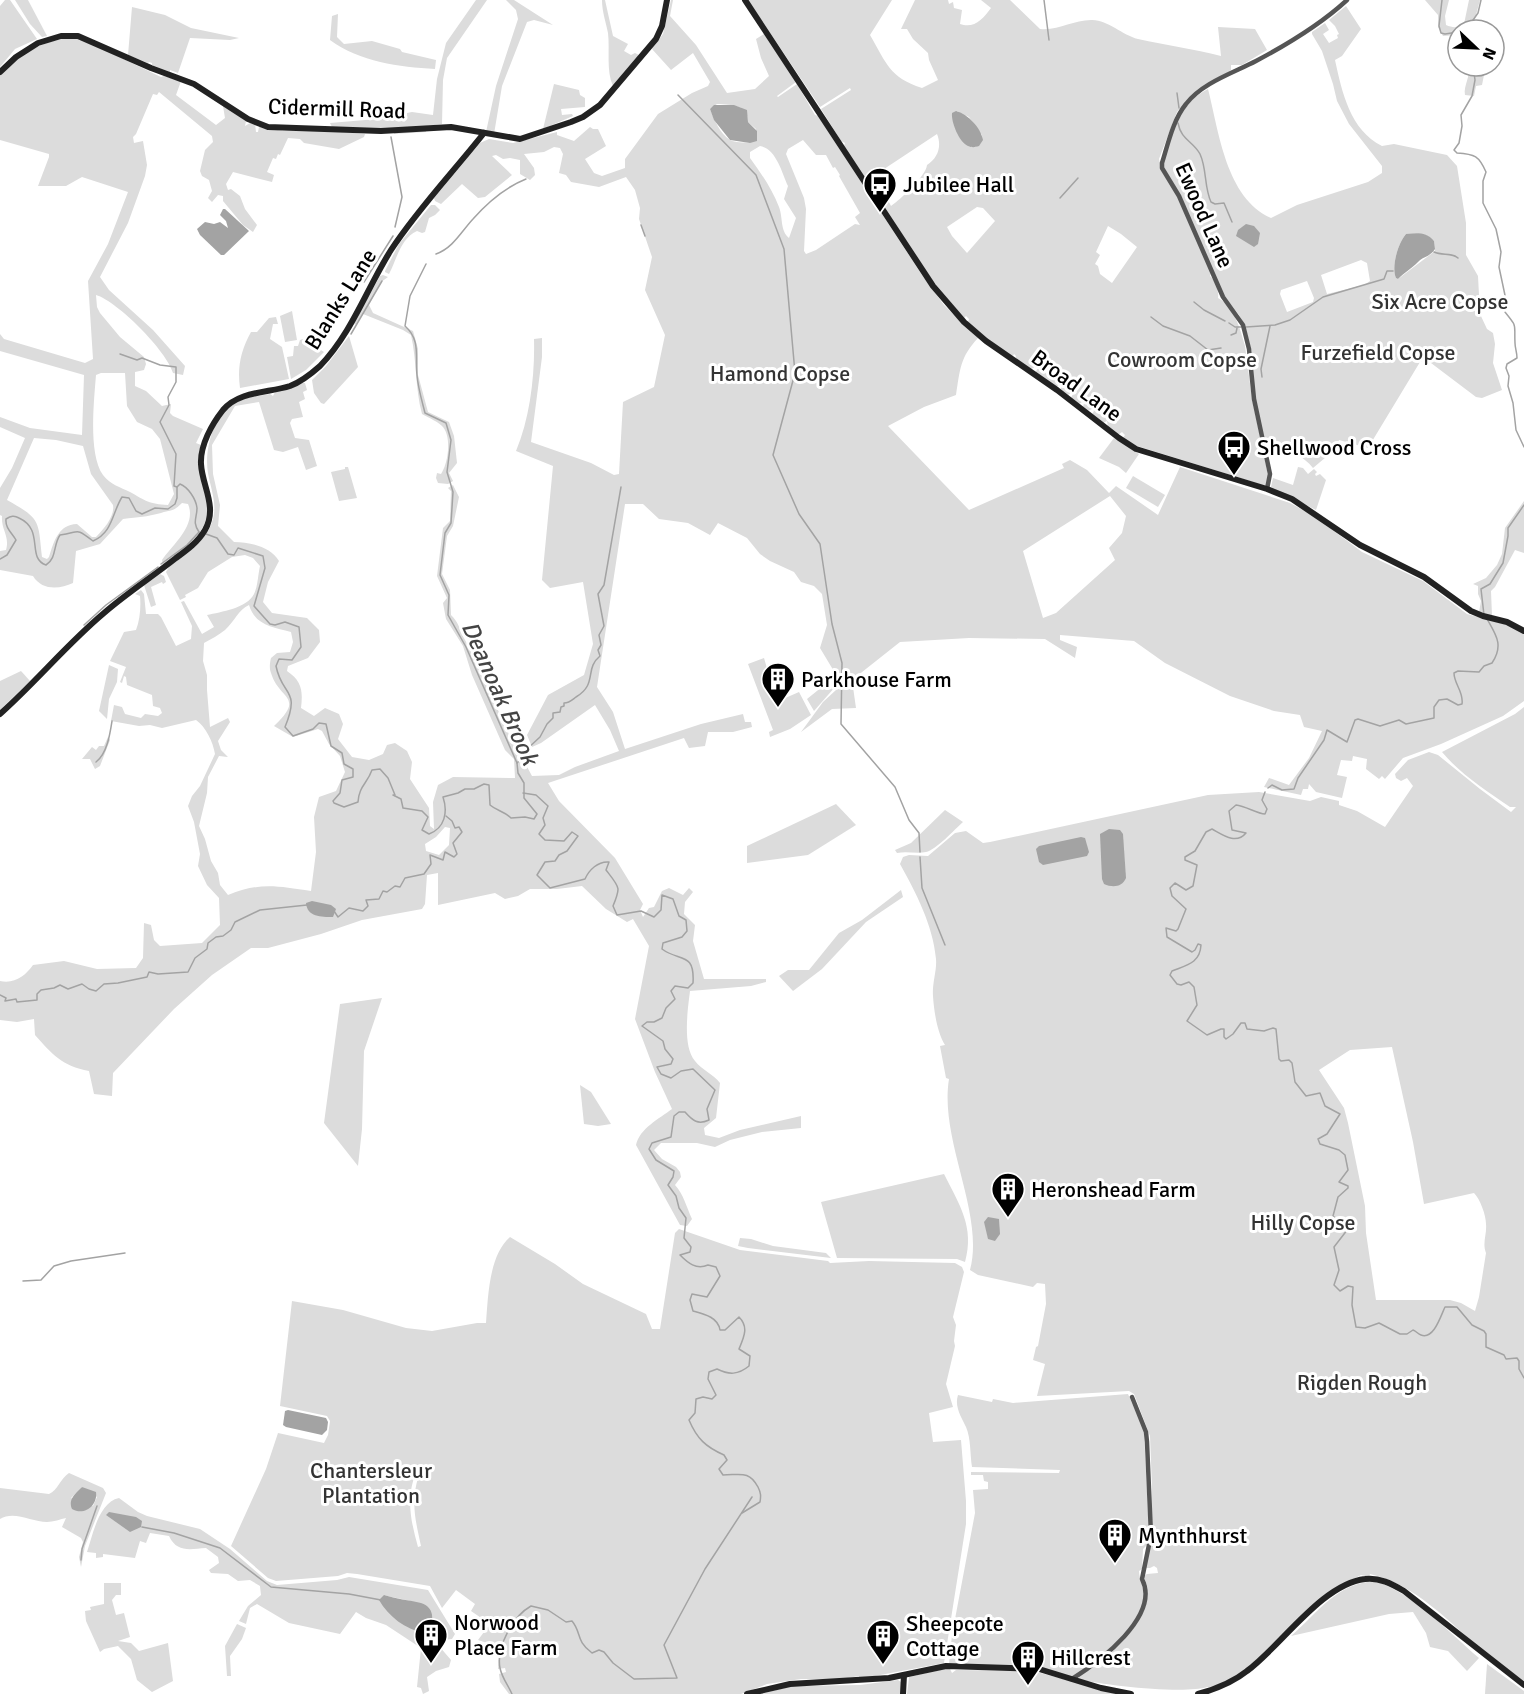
<svg xmlns="http://www.w3.org/2000/svg" width="1524" height="1694" font-family="Signika,sans-serif">
	<style>
		.green { fill: #dcdcdc; fill-rule: evenodd }
		.water { fill: #a3a3a3 }
		.lines { fill: none; stroke-linecap: round; stroke-linejoin: round }
		.stream { stroke: #a3a3a3; stroke-width: 1.5 }
		.street { stroke: #555; stroke-width: 4.5 }
		.secondary { stroke: #222; stroke-width: 6 }
		.labels { text-anchor: middle; stroke-width: 6; stroke-linejoin: round; paint-order: stroke }
		.street-label { font-size: 22px; fill: #000; stroke: #fff }
		.poi-label { font-size: 22px; fill: #000; stroke: #fff; text-anchor: start }
		.park-label { font-size: 22px; fill: #333; stroke: #fff }
		.water-label { font-size: 24px; font-style: italic; fill: #444; stroke: #fff }
	</style>
	<rect width="100%" height="100%" fill="#fff"/>
	<g class="green">
		<path d="M5,0H10L37,39L15,49L0,67V6Z"/>
		<path d="M15,0H28L47,36L42,37L30,24Z"/>
		<path d="M476,0H487L447,58L443,80L442,124L426,126V132L394,134L393,129L332,127L330,123L377,119L412,112L433,115L437,79L446,43Z"/>
		<path d="M506,0H514L553,25L534,20L527,22L502,86L494,134L486,132L496,86L518,19L516,10Z"/>
		<path d="M602,0H605L613,36L628,44L624,51L631,55L635,53L639,55L613,86C606,71 610,50 608,33C606,22 602,12 602,0Z"/>
		<path d="M671,0H673L670,16L696,45L727,93L755,89L769,76L761,58L756,39L764,34L796,82L777,96L778,97L797,84L815,115L818,116L922,275L944,305L978,338C960,357 960,370 956,395L924,407L888,426L969,510L1064,468L1062,464L1070,460L1087,470L1109,493L1116,486L1158,515L1180,467L1290,503L1314,516L1362,552L1423,581L1467,614L1511,626L1524,633V701L1503,716L1441,744L1403,758L1385,779L1382,776L1379,779L1366,769L1367,759L1353,756L1352,761L1341,760L1337,775L1347,777L1342,798L1316,792L1309,784L1308,789H1303L1301,795L1264,787L1269,778L1289,785L1309,758L1322,731L1304,727L1300,715L1274,711L1230,696L1165,663L1134,641L1060,635V640L1077,647L1075,658L1045,639L969,638L900,642L852,680L856,708L832,709L801,732L823,702L836,690L835,687L814,711L807,699L833,678L832,668L820,648L827,625L822,594L814,586L801,582L794,572L770,561L760,554L747,538L718,523L710,535L688,523L659,519L643,504H625L597,687L613,712L625,749L701,724L743,714L745,722H751L752,727L733,732H708L705,746L689,748L684,738L548,783L559,801L615,858L643,904L640,910L643,917L649,908L654,907L662,891L669,888L683,895L689,888L693,892L685,902L684,914L695,925L693,941L704,979H766V982L751,986L690,991C688,1008 682,1046 695,1061C702,1070 713,1074 720,1083L716,1118L704,1128L705,1135L719,1138L740,1130L801,1116V1128L762,1132L730,1140L715,1147L697,1143H661L654,1150L662,1159L676,1167L680,1172L681,1177L675,1185C684,1195 686,1206 692,1219L687,1226L680,1225L636,1145C640,1128 659,1119 672,1109L655,1072L635,1019L649,946L633,919L627,922L606,909L582,886L557,889H530L518,896L505,899L495,893L438,905V873L427,875L425,904L422,909L362,920L321,934L268,948H251L212,975L174,1009L113,1073L112,1096L94,1094L89,1071C62,1066 52,1054 35,1035L34,1019L17,1022L0,1020V981C15,984 25,976 33,965L64,961L97,969L136,968L143,958L144,923L151,925L154,940L160,946L202,943L220,925L219,898L207,885L198,866L200,854L194,822L188,806L192,796L200,786L215,754C213,742 206,727 196,720L162,728L150,725L139,726L111,721L114,705L122,707L125,714L141,718L145,714L158,716L162,713L160,708L153,706L152,695L127,685L126,677L124,676L122,683L120,682L126,667L110,661L124,632L136,630C140,620 141,607 140,596L135,594L141,590L144,594L146,614H158L161,617L176,646L191,639L192,626L181,602L184,601L202,634L214,627L207,615C221,612 247,608 254,594C258,586 258,574 260,566L253,558L245,555L232,557L208,572L198,588L185,595L186,597L180,600L166,572C177,552 205,546 212,522C218,505 211,490 208,473C204,450 213,415 235,403C245,397 259,396 270,394L273,396L275,392L302,383H305L307,390L303,392L305,399L299,402L303,417L292,419L290,423L295,438L309,440L317,466L306,470L298,447L283,452L274,450L259,402L235,406L212,445L213,474L220,505L218,526L234,542C250,542 271,547 279,561L268,582L263,602L272,613L307,618L319,630L320,642L308,658L288,666L287,671C302,681 303,691 301,708L314,716L325,708L339,714L343,724L338,739L352,757L369,760L383,754L387,745L395,743L407,751L412,762L410,779L429,808L430,826L434,829L433,802L438,785L453,777L515,778L514,759L505,750L472,675L463,646L446,619L443,603L447,598L437,576L443,528L450,521L451,491L448,488L453,485L459,497L453,526L447,536L442,574L450,590L451,615C458,622 459,627 463,636C468,647 473,649 476,662L513,743L520,750L525,748L531,751L525,763L532,776L559,775L575,767L619,751L610,730L595,705L541,743L532,747L527,735L548,695L584,675L593,644L583,582L550,588L542,580L553,466L516,451C530,418 535,375 534,339L542,338V357L531,442L591,463L614,475L619,474L623,402L654,387L665,335L645,290L652,257L639,219L640,208L635,190L626,177L599,187L571,182L566,175L559,173L563,154L560,148L554,147L544,152L524,154L534,168L535,175L530,180L520,174V160L510,158L503,159L496,155L492,156L512,175L485,197L478,198L462,184L441,204L435,201L434,198L480,143L489,139L513,143L557,132V135L574,141L590,127L593,129H598L606,146L585,159L594,173L602,176L625,168V159L658,114L692,93L708,86L710,82L693,53L671,70L652,49L663,34ZM717,104C732,105 748,104 748,122L756,129L750,143C744,142 735,143 730,140C720,134 714,119 710,109ZM803,140L816,155H826L833,168L835,167L840,175L839,176L860,213L855,217L860,225L855,224L816,250L806,254L804,251L806,209L804,198L786,154L788,149ZM760,146C776,148 782,173 788,186L784,199L796,218L789,238C780,231 783,217 779,207C772,189 761,173 750,158V152ZM1110,496L1126,516L1122,533L1109,548L1115,560L1056,613L1043,618L1023,551ZM249,605C255,625 272,627 291,632L293,642L290,652L277,653L271,658C270,662 269,668 271,673C279,700 306,696 274,726L293,737L318,729L322,731L329,744L340,756L345,772L336,791L319,797L314,817L316,852L311,891C277,886 260,882 228,895L220,885L218,873L211,861L205,839L199,826L207,793L208,777L219,756L228,757L221,750L218,741L230,722L228,718L210,727L207,690V675L203,661L204,643C211,639 219,635 225,630C234,622 239,609 249,605ZM445,827L450,828L449,845L439,855L426,851L425,844L436,837Z"/>
		<path d="M748,0H892L870,35C887,64 889,77 922,88L938,80L929,60L928,53L913,39L907,29H901L915,0H948L949,4L953,2L954,8L962,10L960,24C974,29 983,19 991,8L981,0H1010L1040,29C1058,31 1073,20 1091,20C1107,19 1122,35 1138,39C1166,45 1194,49 1221,56L1218,27L1255,29L1267,50L1242,65H1231V70L1188,99L1177,112L1159,159L1162,172L1178,197L1211,273L1210,276C1216,281 1219,291 1218,298C1235,307 1241,332 1245,346L1252,399L1268,475V484L1265,486L1250,481L1137,446L1123,438L1125,435L1122,432L1118,435L1108,427L1107,421L1103,423L1092,414L1094,411L1092,409L1088,411L1083,407L1084,403L1082,402L1079,404L1071,398L1073,394L1071,393L1068,395L1060,390L1062,386L1060,384L1056,387L1035,373L1038,368L1036,366L1030,370L1015,360L1016,356L1014,354L1013,356L996,346L968,322L969,319L966,316L964,318L933,281L876,194L883,191L891,206C901,199 926,176 927,165C938,158 942,146 937,134L875,175L876,178L874,182L878,189L874,191L844,146L845,143L841,141L821,109L851,90L850,88L820,107ZM957,111L969,117L982,135L976,147C963,146 960,135 954,125ZM977,207L983,208L995,221L967,253L952,236L947,227ZM1108,226L1121,234L1137,247L1112,283L1100,274L1098,266L1095,264L1100,255L1096,252Z"/>
		<path d="M1425,0H1449L1445,16L1446,25C1453,28 1458,28 1464,24L1469,0H1480L1472,30H1458V35L1443,36L1438,27V15Z"/>
		<path d="M1346,6L1361,29L1342,56L1335,60C1342,92 1350,130 1382,146L1394,144L1447,155L1457,166L1466,223V255L1478,276L1480,314L1487,329L1493,333L1495,344L1493,363L1502,390L1482,398L1476,397L1431,363L1425,361L1420,362L1368,448L1339,440L1335,452H1332L1313,468C1302,455 1285,445 1267,449L1258,415L1253,380V357L1245,325L1239,315L1223,294L1181,196L1164,168C1162,152 1180,112 1192,100C1196,96 1202,92 1208,89C1219,132 1226,198 1271,218L1297,205L1368,182L1382,173V166L1349,124L1337,101L1333,84L1322,51L1312,34V32L1325,23L1329,30L1323,34L1329,43L1338,38L1337,35L1339,34L1335,26L1329,20ZM1406,234C1418,233 1426,233 1434,241L1435,251L1398,279L1396,278C1391,267 1398,243 1406,234ZM1361,260L1367,263L1370,281L1364,285L1327,294L1321,275ZM1307,281L1314,298L1313,302L1287,312L1280,294L1281,290Z"/>
		<path d="M132,7L165,15L191,28L239,38L230,40L190,38L178,73L170,70V72L152,65V63L149,62L148,63L128,55Z"/>
		<path d="M338,14L337,37L344,44L372,41L400,49L402,52L436,60L435,69C399,67 360,62 330,40L332,16Z"/>
		<path d="M71,38L82,39L161,77L164,76L181,81L176,95L216,125L225,118L223,106L246,121L245,126L250,123L255,124L256,132H258L259,127H262L283,131L319,130L365,134L364,137L339,149L304,143L300,139L288,138L280,155L278,154L276,159L273,158L267,172L274,175L272,182L233,172L226,184L228,190L231,189L240,196L245,209L257,225L253,232L243,225L223,201V196L218,195L212,202L208,198L212,191L209,180L202,176L200,171L205,150L213,142L212,136L159,92L157,95L153,94L136,134L133,137L134,143L143,141L147,165L145,176L128,223L100,277L109,290L153,330L185,366L183,375L173,373C167,351 117,301 96,295L97,307L100,313L120,337L144,357L146,364L144,370L135,372V386L146,391L162,406L171,404L170,413L173,416L203,429L196,443L201,445C197,456 199,466 202,477C204,486 207,495 208,504C209,534 183,550 163,566L162,560C173,544 197,525 188,504L182,503C172,513 172,509 161,513C146,517 139,517 123,519L100,544L76,551L73,583C60,589 42,591 33,576L0,570V551L6,550C10,536 1,530 2,516L0,515V488L12,468L25,438L0,427V417L30,428L82,435L84,375L0,351V334L4,339L85,363L93,359L88,281L108,244L128,192L82,177L66,186H38L49,157V154L0,140V76C18,55 43,40 71,38ZM101,373H125L127,406L137,422L152,429L160,439L174,494L168,505C149,504 146,501 130,492C120,487 111,485 103,475C88,454 94,401 96,375ZM34,438L56,440L83,446L91,474L113,505C115,516 104,529 96,537H92L77,524C58,525 54,541 49,557L47,559L42,557C38,520 41,519 7,500Z"/>
		<path d="M1467,66H1475L1477,71L1484,75L1482,85L1476,86L1474,96L1465,95C1463,85 1472,76 1467,66Z"/>
		<path d="M554,84L579,90L580,95L585,98V107L561,109L562,115L572,114L573,116L543,129Z"/>
		<path d="M431,205H435L440,210L435,215L429,218L425,232L422,233L417,231C400,239 397,259 389,274L385,272V271L399,244Z"/>
		<path d="M383,275L388,277L381,282L369,305L373,313L413,331L418,349V375L428,412L449,422L454,436L457,463L449,473L453,481L448,484L438,483L436,478L437,473L441,474C448,464 452,438 443,427C439,422 429,418 422,414C415,388 417,361 411,335L403,330L363,314L355,325L354,323L380,276Z"/>
		<path d="M292,311L297,340L285,342L280,316Z"/>
		<path d="M276,317L278,324H273L270,339L282,347L289,379L240,388C237,367 241,350 251,332H257L269,318Z"/>
		<path d="M349,336L358,367L324,404L321,403L314,393L312,380L326,366Z"/>
		<path d="M303,339L324,352L306,370L291,379L287,357L293,356L294,346H298L300,340Z"/>
		<path d="M1114,438L1139,454L1126,473L1119,467L1099,458Z"/>
		<path d="M345,467H348L357,498L339,501L331,472L345,469Z"/>
		<path d="M1298,467L1303,468L1308,474L1314,469L1317,472L1315,474L1316,476L1320,474L1326,480L1316,510L1273,489L1271,487L1273,478L1293,485Z"/>
		<path d="M1133,476L1165,495L1158,507L1126,488Z"/>
		<path d="M1524,501V553L1515,550L1495,587L1491,591L1492,616L1479,612L1481,601L1478,594V586L1473,584L1486,578L1497,565L1502,554L1505,528Z"/>
		<path d="M160,574L164,576L166,582L163,584L162,582L151,587L156,605L151,607L144,585Z"/>
		<path d="M764,658L773,689L777,687L783,699L799,692L811,715L790,729L770,737L769,732L773,730L748,664Z"/>
		<path d="M109,665L118,669L117,682L109,699L107,719L99,711Z"/>
		<path d="M21,671L30,681L0,710V681Z"/>
		<path d="M1524,707V1681C1510,1671 1496,1661 1483,1651C1449,1622 1415,1584 1370,1574L1369,1577L1361,1575L1335,1589L1239,1675L1214,1687H1207C1186,1694 1105,1686 1079,1679V1676C1105,1663 1146,1625 1148,1594C1149,1588 1145,1582 1144,1576L1147,1574L1158,1573L1157,1568L1154,1566L1150,1568H1145L1150,1549L1152,1488L1150,1436L1134,1394L1129,1391L1037,1396L1045,1364L1033,1360L1036,1347L1038,1346L1046,1304L1045,1284L1037,1283L1033,1287L978,1275L970,1270C985,1214 939,1140 949,1079L946,1078L940,1046L945,1045C937,1032 934,1011 933,996C932,983 937,971 936,959C933,925 916,893 900,864L903,857L909,855L928,856L955,833L966,831L983,843L990,842L1208,795L1259,792L1310,801L1321,797L1339,801V805L1357,811L1385,827L1413,786L1407,778L1401,781L1396,778L1395,774L1408,760L1429,752L1438,755L1480,789L1511,812L1516,807H1510C1487,791 1460,774 1442,752L1515,714ZM1392,1047L1413,1142L1424,1204L1474,1193C1480,1199 1486,1215 1486,1224C1487,1235 1482,1243 1486,1253L1479,1297L1475,1311L1461,1303L1450,1300H1376L1366,1233L1365,1206L1348,1123L1344,1108L1319,1070L1350,1050Z"/>
		<path d="M108,737L110,740L100,766L95,769L90,759H82L92,747L96,750L99,746H104Z"/>
		<path d="M836,804L856,825L808,855L747,863V846Z"/>
		<path d="M945,810L963,822C955,829 936,850 926,852C917,854 907,851 897,853L895,850L911,843Z"/>
		<path d="M901,890L903,897L866,922L822,969L793,991L779,976L788,970H809L839,933L862,920Z"/>
		<path d="M382,998L364,1051L362,1129L358,1166L324,1123L340,1004Z"/>
		<path d="M580,1085L591,1092L611,1124L598,1126L584,1124Z"/>
		<path d="M944,1174C959,1204 975,1227 965,1262L957,1259L837,1258L821,1202Z"/>
		<path d="M679,1229L740,1250L828,1261L830,1263L869,1261L955,1263L962,1267L964,1272L953,1317L956,1325L954,1341L955,1346L946,1384L953,1407L929,1413L933,1442L961,1440L966,1501V1524L944,1663L859,1679V1676L842,1679H801L767,1684L741,1694H509L500,1682L499,1674L506,1672L505,1668L498,1669L499,1647L478,1640L490,1624L471,1611L475,1604L456,1590L442,1608L430,1586L357,1574L347,1573L338,1576L276,1581L268,1578L231,1546L266,1469L278,1433L324,1443L328,1435L330,1421L327,1416L280,1406L292,1301L343,1310L406,1328L432,1331L477,1323H486C488,1297 489,1255 510,1237L555,1264L583,1284L646,1314L652,1329H660L675,1233ZM417,1471L420,1472C410,1500 415,1518 421,1546L418,1547C411,1522 405,1496 417,1471Z"/>
		<path d="M740,1238L751,1239L773,1246L826,1253L831,1258L748,1248L738,1246Z"/>
		<path d="M1128,1394L1144,1430L1149,1536L1147,1545L1143,1549L1142,1569L1139,1571C1139,1580 1145,1585 1145,1594C1144,1622 1095,1665 1071,1677L1046,1670L949,1664L952,1635L975,1513L973,1490L988,1489V1482L984,1481L983,1475H971V1472L1059,1473L1060,1470L972,1467C970,1455 971,1438 966,1427C962,1418 954,1407 958,1395L992,1402L993,1399L1013,1403Z"/>
		<path d="M69,1473L103,1488L106,1493L85,1546L81,1567L79,1557L83,1542L81,1538L62,1527L66,1518C61,1519 53,1522 47,1522C32,1522 14,1510 0,1519V1488L49,1494C58,1490 60,1479 69,1473ZM82,1487L97,1497L93,1506L71,1498Z"/>
		<path d="M119,1498L138,1512L147,1516L200,1529L230,1549L267,1581L277,1585L337,1580L349,1577L428,1590L455,1634L452,1639L444,1640L439,1646L451,1660L449,1667L436,1671L427,1677L429,1691L423,1694L421,1688L417,1687L421,1648L386,1625L366,1618L356,1612L340,1634L289,1623L257,1604L250,1608L246,1624L239,1621L248,1606L261,1595L260,1586L250,1580L238,1581L228,1574L211,1573L209,1570L219,1563L218,1557L206,1548C190,1549 177,1553 169,1536L150,1533L146,1543L140,1541L135,1558L103,1554V1557L96,1558V1553L87,1552C93,1534 99,1502 119,1498ZM384,1595C403,1601 435,1600 432,1626Z"/>
		<path d="M1376,1581C1418,1597 1446,1630 1479,1658L1467,1671L1448,1651L1430,1647L1426,1633L1413,1612L1389,1614L1291,1636C1319,1612 1336,1583 1376,1581Z"/>
		<path d="M104,1583H121V1595H116L112,1600L116,1615L124,1613L130,1637L118,1641L131,1643L139,1651L168,1643L173,1681L152,1692L137,1680L131,1659L118,1646L104,1649L100,1652L86,1621L85,1611L91,1610L90,1607L104,1604Z"/>
		<path d="M237,1624L246,1628L242,1639L230,1656L231,1676H227L225,1646Z"/>
		<path d="M1487,1664L1524,1691V1694H1485Z"/>
		<path d="M944,1669H950L952,1673L956,1670L1033,1671L1119,1694H907L909,1677Z"/>
		<path d="M898,1680L901,1682V1694H760L793,1686L860,1685Z"/>
	</g>
	<g class="water">
		<path d="M714,105H734L747,110L748,122L757,131V141L750,143L730,140L714,120L710,109Z"/>
		<path d="M956,111C968,114 981,128 983,140L979,146C975,147 973,148 968,146C959,142 951,122 952,113Z"/>
		<path d="M223,209H225L249,231L224,255H221L200,235L197,229L205,222L214,224L220,222L228,228L226,221L220,215Z"/>
		<path d="M1246,224L1254,226L1260,233L1258,244L1254,247L1236,236L1238,230Z"/>
		<path d="M1406,234C1418,233 1426,232 1434,241L1435,249C1430,257 1424,256 1418,262C1412,268 1405,272 1398,279L1396,278C1391,267 1398,243 1406,234Z"/>
		<path d="M1109,829L1120,830L1123,834L1126,878C1122,887 1113,888 1104,884L1102,879L1100,834Z"/>
		<path d="M1081,837L1085,838L1089,852L1087,856L1043,865L1039,862L1036,849L1039,846Z"/>
		<path d="M312,901L331,905L336,909L333,917C321,917 307,917 306,903Z"/>
		<path d="M988,1217L999,1219L1000,1234L995,1241L988,1239L984,1222Z"/>
		<path d="M288,1410L326,1418L328,1422L327,1430L322,1435L286,1427L283,1425L285,1411Z"/>
		<path d="M82,1487L96,1492C98,1506 84,1516 72,1509C68,1499 75,1494 82,1487Z"/>
		<path d="M109,1512L136,1517L142,1521L141,1527L130,1532L106,1515Z"/>
		<path d="M384,1595C396,1599 409,1600 421,1603C436,1607 435,1626 424,1633C405,1629 389,1617 379,1600Z"/>
	</g>
	<g class="lines">
		<g class="stream">
			<path d="M1044,0L1049,40"/>
			<path d="M1442,0L1439,26L1441,33L1445,34L1458,32"/>
			<path d="M1466,30L1478,13L1481,0"/>
			<path d="M1473,66L1475,80L1472,96L1461,115L1462,126L1459,143L1454,150L1457,153C1475,154 1479,156 1486,172L1483,181V203L1496,229L1501,252L1499,267L1506,300L1505,312C1518,328 1514,323 1515,343C1515,348 1517,352 1517,358L1507,364L1506,368L1509,376L1508,386L1513,403L1516,430L1524,447"/>
			<path d="M1177,93L1179,108"/>
			<path d="M678,95L756,175L784,249L795,373L773,455L799,514L820,544L832,624L842,663L841,724L895,787L909,820L919,833L920,852"/>
			<path d="M1178,123C1181,140 1193,141 1200,154C1207,169 1204,187 1211,202L1215,204L1224,203L1232,222"/>
			<path d="M391,137L402,197L395,227"/>
			<path d="M1060,198L1078,178"/>
			<path d="M641,225L645,236"/>
			<path d="M1434,252C1442,256 1452,252 1458,258"/>
			<path d="M436,254C453,248 461,232 473,219C487,203 506,187 526,179"/>
			<path d="M364,282L393,236"/>
			<path d="M1194,302L1204,310L1225,321"/>
			<path d="M1151,317L1163,326L1190,336L1208,350L1221,348"/>
			<path d="M1229,323L1235,327H1241"/>
			<path d="M1246,327L1275,325L1290,320L1323,297L1384,279L1387,271H1393"/>
			<path d="M351,334L382,281"/>
			<path d="M1231,335L1236,333L1237,328"/>
			<path d="M1262,377L1261,369L1270,326"/>
			<path d="M177,487L180,484C188,487 196,499 197,508C197,518 192,522 199,532"/>
			<path d="M206,534L217,538L228,554L234,555L238,548L263,556L265,568L254,606L270,624L275,625L285,622L299,627L301,647L292,660L279,659L276,666C282,697 301,688 285,727L293,736L313,729L319,723L326,724L331,746L342,753L344,764L353,769V777L342,780L340,793L333,801L334,803L344,807L358,802C359,786 367,784 372,770L380,769L388,778L395,795H393L401,799L403,808L422,811L428,817L422,830L429,834C445,828 448,812 443,797L458,793L465,789H474L484,784L489,785L490,805C497,811 504,811 511,818L525,817L534,819L537,814L524,798V783L518,773L517,763L466,647L448,615L449,595L440,575L445,533L451,523L453,492L447,472L451,440L446,423L425,413C422,401 418,388 417,375C415,357 421,340 405,326L410,296L426,264"/>
			<path d="M0,559L7,555L16,540C12,533 5,528 6,519C11,516 14,515 19,518C45,530 26,558 46,565C57,558 53,545 60,535C80,533 74,526 93,541C113,532 112,513 122,497L129,498L136,511L142,514L155,508L168,509L175,504L177,498V487L174,486L176,454L160,422L169,405L168,397L176,382V367L160,365L142,358L137,360L120,354"/>
			<path d="M161,564L187,545L199,532"/>
			<path d="M1484,615L1481,589L1490,584L1503,563L1508,536V528L1524,505"/>
			<path d="M84,625L106,605L158,567"/>
			<path d="M96,762C107,754 110,734 112,721"/>
			<path d="M517,763L524,756L526,750L540,737L547,724L553,718V713L560,712L561,707L564,706V703C569,703 572,700 576,697C598,684 584,669 600,656L598,650L601,645L599,635L604,626L598,594L604,585L621,487"/>
			<path d="M1268,788L1272,785L1282,790L1294,789L1298,778L1324,740L1327,730L1347,742L1355,720L1358,719L1380,726L1399,720L1406,724L1434,718V707L1439,700L1447,699L1458,705L1462,704C1464,692 1454,684 1454,673L1458,671L1479,672L1484,666L1492,663C1504,645 1496,635 1487,619"/>
			<path d="M1265,792L1262,800L1267,809L1265,814C1257,814 1246,806 1236,805L1229,811L1232,830L1246,833C1236,845 1223,835 1212,829L1206,832L1195,851L1185,857V860L1197,865L1193,886L1186,890L1175,883L1170,888L1172,896L1186,909L1178,929L1176,931L1166,928L1167,937L1192,952L1195,950L1198,944L1201,945C1200,963 1187,965 1172,971L1170,975L1177,984L1181,985L1189,982L1194,987L1197,1005L1187,1021L1207,1035L1221,1029H1224V1037L1226,1039L1233,1034L1241,1023H1245L1247,1029L1264,1031L1273,1028L1276,1029L1279,1059L1281,1061L1289,1060L1292,1063L1295,1082L1306,1096L1320,1093L1325,1106L1340,1114L1327,1134L1318,1139L1320,1144L1339,1150L1345,1155L1348,1170L1339,1182L1348,1186V1188L1338,1197L1333,1216L1338,1220L1351,1222V1225L1334,1247L1339,1270L1334,1285L1340,1291L1348,1286L1353,1287L1352,1305L1356,1327L1365,1328L1379,1323L1400,1334H1407L1413,1330C1416,1331 1418,1334 1421,1335C1434,1340 1441,1315 1445,1307H1457L1472,1325L1484,1331L1486,1334V1347L1504,1355L1506,1359L1517,1358L1519,1361V1369L1524,1378"/>
			<path d="M523,793L536,795L548,806L543,818L545,825L539,834L545,840L564,841L572,832L578,836L567,851L559,855L555,861L545,862L537,875L550,888L585,879C589,870 598,861 609,862L606,870C620,888 621,887 613,906L617,915L641,911L654,917L661,910L662,895L673,899L679,916L686,920L687,931L682,937L663,943L662,949C679,962 695,951 693,983L688,988L675,986L671,991L675,999L666,1008L662,1018L654,1022H647L642,1026L663,1041L665,1049L673,1059L671,1064L657,1067L661,1074L671,1078L681,1071L693,1069L715,1090L707,1109L709,1120C698,1125 693,1121 685,1112H679L674,1116L671,1137L652,1143L649,1149L656,1160L674,1171L673,1177L668,1185L676,1196L679,1208L686,1218L684,1238L691,1247L690,1252L680,1255C688,1263 696,1270 708,1265L716,1267L720,1276L707,1297L692,1294L690,1300L693,1311C704,1314 718,1317 720,1330H725L739,1317C749,1327 744,1337 739,1349L750,1356L749,1366C738,1375 729,1375 717,1369L709,1372L708,1379L716,1395L712,1399L703,1397L696,1399L695,1413L689,1420C697,1439 706,1447 724,1455L727,1460L719,1469L723,1475C740,1475 749,1470 758,1487C761,1493 761,1496 760,1502L742,1513"/>
			<path d="M920,857L922,888L945,945"/>
			<path d="M334,911L338,917L349,908L363,911L368,906L366,900L379,899L383,891L387,892L395,886L400,887L405,878L424,874L431,864L430,855L443,860L445,852L454,857L457,854L453,843L462,832L459,827L455,828L452,821L446,816"/>
			<path d="M0,995L6,998L5,1001L16,999L17,1002L37,1000V994L41,990L54,988L60,985L68,989L82,984L89,989L96,991L104,984L118,983L147,977L149,972L158,974L188,972L195,958L207,949L208,943L216,937L223,936L231,930L235,922L260,910L307,905"/>
			<path d="M23,1281L41,1280L54,1266L71,1261L125,1253"/>
			<path d="M142,1527L174,1533L220,1548L271,1587L349,1594L381,1600"/>
			<path d="M81,1560L82,1549L97,1506"/>
			<path d="M512,1694C508,1685 502,1678 500,1668C496,1647 513,1616 531,1606L548,1610L566,1622L572,1621C582,1633 575,1640 592,1653L599,1650L604,1652L613,1663L634,1679L677,1678L664,1645L705,1569L752,1497"/>
		</g>
		<g class="street">
			<path d="M1267,489L1270,474L1254,399L1249,349L1243,325L1223,297L1179,196L1162,168V163C1168,144 1173,120 1186,104C1202,83 1233,73 1256,61C1288,44 1320,25 1347,0"/>
			<path d="M1072,1679C1099,1662 1161,1616 1142,1579L1151,1535L1147,1442L1146,1432L1132,1397"/>
		</g>
		<g class="secondary">
			<path d="M745,0L933,286L964,322L986,341L1057,390L1119,438L1136,449L1267,489L1292,499L1360,545L1424,577L1471,611L1483,616L1507,622L1524,631"/>
			<path d="M0,72L16,57L38,43L61,36H78L151,68L194,84L248,119L268,127L381,131L451,127L520,139L571,122L583,117L600,105L656,39L662,26L667,0"/>
			<path d="M0,714C36,682 67,644 104,613C127,593 152,577 176,558C187,550 198,542 205,530C218,507 202,486 201,464C200,445 212,424 223,410C239,391 268,393 290,386C301,382 311,374 320,366C352,333 367,288 391,250C417,210 454,171 484,133"/>
			<path d="M747,1694L790,1684L889,1678L946,1666L1039,1669L1101,1688L1131,1694"/>
			<path d="M903,1694L904,1675"/>
			<path d="M1198,1694C1216,1689 1232,1683 1247,1671C1281,1646 1322,1584 1365,1579C1379,1577 1392,1584 1404,1591L1524,1685"/>
		</g>
	</g>
	<defs>
		<symbol id="bus-pin" viewBox="-11 -11 22 30"><path d="M0 17L-7.5 6A9.5 9.5 0 1 1 7.5 6Z" fill="#000" stroke="#fff"/><path d="M-5-6H5V4H4V6H2V4H-2V6H-4V4H-5ZM-3.5-4V0h7V-4ZM-3.5 1.2v1.5H-2V1.2ZM2 1.2v1.5H3.5V1.2Z" fill="#fff"/></symbol>
		<symbol id="building-pin" viewBox="-11 -11 22 30"><path d="M0 17L-7.5 6A9.5 9.5 0 1 1 7.5 6Z" fill="#000" stroke="#fff"/><path d="M-4-6H4V6H1V3H-1V6H-4ZM-2.5-4.3h1.7v1.8h-1.7ZM.8-4.3h1.7v1.8H.8ZM-2.5-1h1.7V.8h-1.7ZM.8-1h1.7V.8H.8Z" fill="#fff"/></symbol>
	</defs>
	<g fill-rule="evenodd">
		<use href="#bus-pin" x="861" y="165" width="38" height="52"/>
		<use href="#bus-pin" x="1215" y="428" width="38" height="52"/>
		<use href="#building-pin" x="759" y="660" width="38" height="52"/>
		<use href="#building-pin" x="989" y="1170" width="38" height="52"/>
		<use href="#building-pin" x="1096" y="1516" width="38" height="52"/>
		<use href="#building-pin" x="412" y="1616" width="38" height="52"/>
		<use href="#building-pin" x="864" y="1617" width="38" height="52"/>
		<use href="#building-pin" x="1009" y="1638" width="38" height="52"/>
	</g>
	<g class="labels">
		<g class="street-label">
			<text transform="translate(337 108) rotate(2)" y="8">Cidermill Road</text>
			<text transform="translate(1205 215) rotate(66)" y="8">Ewood Lane</text>
			<text transform="translate(340 299) rotate(-58)" y="8">Blanks Lane</text>
			<text transform="translate(1077 385) rotate(36)" y="8">Broad Lane</text>
		</g>
		<g class="poi-label">
			<text x="903" y="192">Jubilee Hall</text>
			<text x="1257" y="455">Shellwood Cross</text>
			<text x="801" y="687">Parkhouse Farm</text>
			<text x="1031" y="1197">Heronshead Farm</text>
			<text x="1138" y="1543">Mynthhurst</text>
			<text x="454" y="1630">Norwood<tspan x="454" dy="25">Place Farm</tspan></text>
			<text x="906" y="1631">Sheepcote<tspan x="906" dy="25">Cottage</tspan></text>
			<text x="1051" y="1665">Hillcrest</text>
		</g>
		<g class="park-label">
			<text x="1440" y="309">Six Acre Copse</text>
			<text x="1378" y="360">Furzefield Copse</text>
			<text x="1182" y="367">Cowroom Copse</text>
			<text x="780" y="381">Hamond Copse</text>
			<text x="1303" y="1230">Hilly Copse</text>
			<text x="1362" y="1390">Rigden Rough</text>
			<text x="371" y="1478">Chantersleur<tspan x="371" dy="25">Plantation</tspan></text>
		</g>
		<g class="water-label">
			<text transform="translate(500 693) rotate(66)" y="8">Deanoak Brook</text>
		</g>
	</g>
	<g transform="translate(1476 48) rotate(113)"><circle r="28" fill="#ffffff" stroke="#999999" stroke-width="1.5"/>
	<path d="M0-4.5L10 22L0 15L-10 22Z" fill="#000000"/>
	<text y="-9" font-size="16" font-weight="bold" text-anchor="middle" fill="#000000">N</text>
	</g>
</svg>
